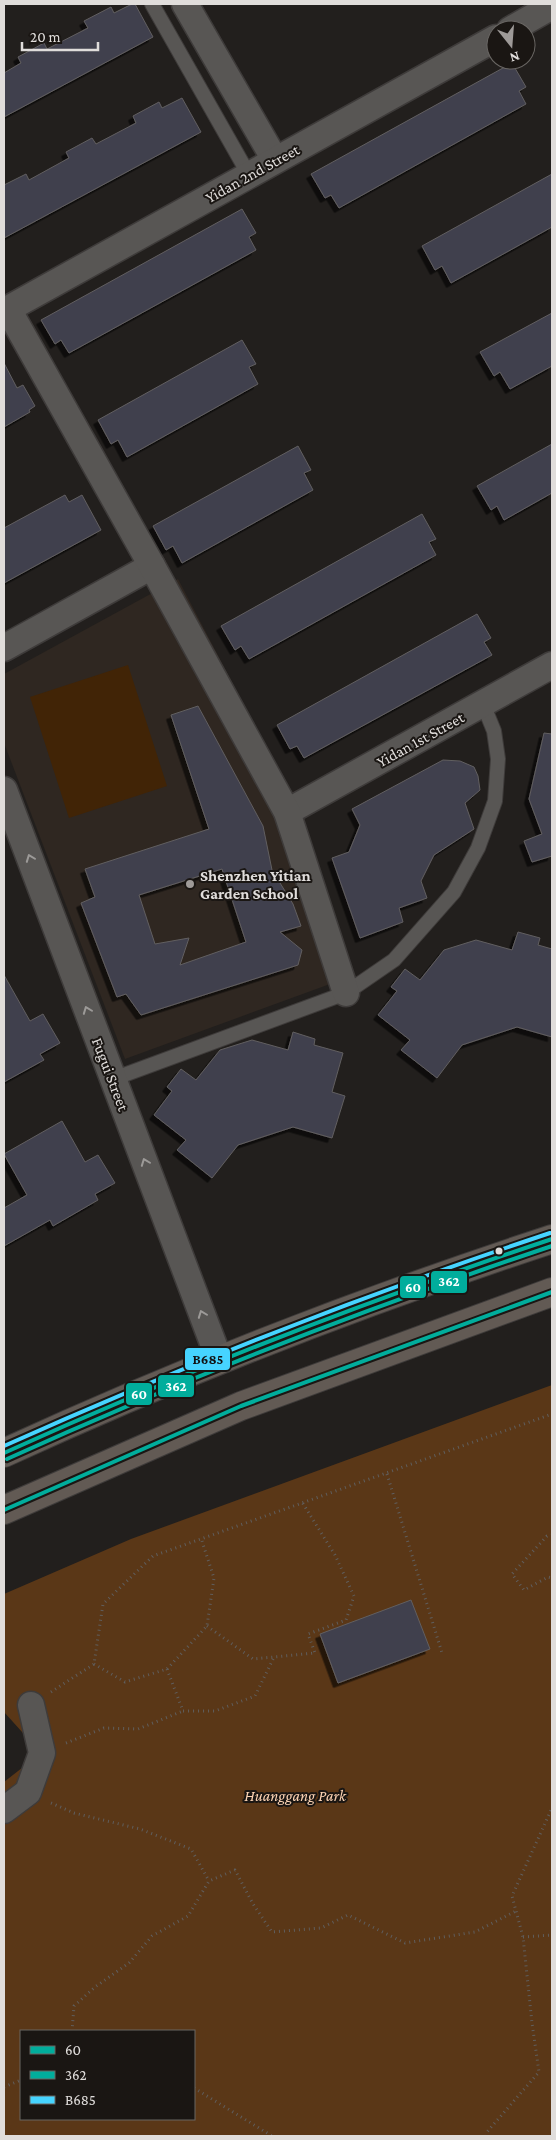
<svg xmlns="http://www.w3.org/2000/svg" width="556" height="2140" font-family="'Crimson Pro',serif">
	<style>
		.built { fill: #2f2721 }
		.green { fill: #412406 }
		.forest { fill: #5a3717; fill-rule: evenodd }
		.building { fill: #413f4d; stroke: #615f60; fill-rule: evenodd; filter: url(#shadow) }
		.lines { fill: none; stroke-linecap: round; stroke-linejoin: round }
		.lane-casing { stroke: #3e3b3a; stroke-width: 16 }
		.street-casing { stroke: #3e3b3a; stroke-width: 29 }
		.primary-casing { stroke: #3e3b3a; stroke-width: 30 }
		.path { stroke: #605e5d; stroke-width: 3; stroke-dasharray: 1 4; stroke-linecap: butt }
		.lane { stroke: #585654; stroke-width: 14 }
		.street { stroke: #585654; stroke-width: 26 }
		.primary { stroke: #625a54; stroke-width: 28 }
		.bus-1-casing { stroke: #1a1613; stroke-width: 8 }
		.bus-2-casing { stroke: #1a1613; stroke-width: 8 }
		.bus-3-casing { stroke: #1a1613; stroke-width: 8 }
		.bus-1 { stroke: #01ad9c; stroke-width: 4 }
		.bus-2 { stroke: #01ad9c; stroke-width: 4 }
		.bus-3 { stroke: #46d4ff; stroke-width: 4 }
		.oneway { stroke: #9c9a98 }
		.poi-dot { fill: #9e9a98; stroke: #1a1613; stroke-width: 2 }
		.bus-dot { fill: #e0dddb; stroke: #1a1613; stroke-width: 2 }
		.labels { text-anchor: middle; stroke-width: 4; stroke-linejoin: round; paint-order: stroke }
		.street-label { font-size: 16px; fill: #e0dddb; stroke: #1a1613 }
		.poi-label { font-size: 16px; font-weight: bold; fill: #e0dddb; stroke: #1a1613; text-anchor: start }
		.park-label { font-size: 16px; font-style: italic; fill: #fcd3b3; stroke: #1a1613 }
		.line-badge { stroke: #1a1613; stroke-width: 2 }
		.badge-label { font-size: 14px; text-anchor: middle; font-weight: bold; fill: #fff }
		.pale-badge-label { font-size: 14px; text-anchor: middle; font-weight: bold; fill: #111 }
	</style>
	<defs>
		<filter id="shadow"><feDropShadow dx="-4.5" dy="4.5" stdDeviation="0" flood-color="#0009"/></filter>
	</defs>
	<rect width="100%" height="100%" fill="#221f1d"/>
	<path class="built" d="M178,579L290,793L352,976L125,1059L4,743V674Z"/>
	<path class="green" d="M128,665L167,786L69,818L30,697Z"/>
	<path class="forest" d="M552,1385V2136H4V1782L41,1753L4,1712V1594L131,1539ZM21,2031H194V2119H21Z"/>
	<g class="building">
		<path d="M132,4H135L153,37L4,117V73L21,63L18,57L44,43L47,49L88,28L84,21L111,7L114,13Z"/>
		<path d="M512,63L526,87L519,91L526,104L339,208L331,195L325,198L311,174Z"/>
		<path d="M182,98L201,132L4,238V185L26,174L29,180L69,158L66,152L92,138L96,144L136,123L133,116L159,102L162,108Z"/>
		<path d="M552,174V227L451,283L442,266L435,270L422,246Z"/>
		<path d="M242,209L256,233L249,237L256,250L69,353L61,340L55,344L41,320Z"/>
		<path d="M552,313V366L510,389L500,372L494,376L480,352Z"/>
		<path d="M242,340L256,364L249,367L258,384L127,457L118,440L111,444L98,420Z"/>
		<path d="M4,363L17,388L23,385L35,406L29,410L30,412L4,427Z"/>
		<path d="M552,444V493L504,520L497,506L491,510L477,486Z"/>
		<path d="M298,446L311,470L304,473L313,490L182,563L173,546L166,550L153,526Z"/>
		<path d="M65,495L69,502L82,495L101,530L4,583V528Z"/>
		<path d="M422,514L436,539L429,542L436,555L249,659L241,646L235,650L221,626Z"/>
		<path d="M477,614L491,638L484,642L492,655L304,758L297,746L290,749L277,725Z"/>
		<path d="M198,706L263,826L272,870L293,904L301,926L280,932L302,950L298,965L141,1015L126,994L117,997L81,903L95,897L85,869L209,829L171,715ZM222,869L246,942L180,965L189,938L155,944L139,895Z"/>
		<path d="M544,733L552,734V856L532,862L524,841L542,834L529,799Z"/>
		<path d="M443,760L460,761L474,767L478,776L480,790L465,803L474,829L434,855L421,881L427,898L399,908L403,922L360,938L332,858L349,852L360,825L352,809Z"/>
		<path d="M518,932L540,938L538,945L552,949V1037L517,1027L462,1045L437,1078L401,1050L410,1040L378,1015L397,991L391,987L405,969L420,980L444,950L476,940L512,950Z"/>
		<path d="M4,975L30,1021L43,1014L60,1043L40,1054L44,1060L4,1082Z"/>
		<path d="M293,1032L315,1039L314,1045L343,1053L332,1092L345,1096L332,1138L293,1127L238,1145L212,1178L177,1150L186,1140L154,1115L172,1091L167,1087L181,1069L196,1080L220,1050L252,1040L288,1050Z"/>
		<path d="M62,1121L85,1162L98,1155L115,1183L95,1194L98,1200L53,1226L50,1220L4,1246V1208L27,1195L4,1154Z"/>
		<path d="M411,1600L430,1649L338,1683L320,1634Z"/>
	</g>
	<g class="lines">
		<defs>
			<g id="lane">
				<path d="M152,4L249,175"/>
				<path d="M113,1079L346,993L394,960L454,892L478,848L495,801L498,759L494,731L483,704"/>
			</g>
			<g id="street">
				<path d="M185,4L275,160"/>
				<path d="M510,30L552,6"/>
				<path d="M4,648L152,566"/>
				<path d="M4,790L219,1359"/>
				<path d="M287,812L552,665"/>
				<path d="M346,993L287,812L152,566L8,309L496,38"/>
				<path d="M4,1810L28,1792L42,1753L31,1705"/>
			</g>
			<g id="primary">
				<path d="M4,1453C182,1371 366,1300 552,1239"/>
				<path d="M4,1510L241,1406L552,1292"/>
			</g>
		</defs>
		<use href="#lane" class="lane-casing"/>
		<use href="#street" class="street-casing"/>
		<use href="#primary" class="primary-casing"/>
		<g class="path">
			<path d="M387,1474L442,1653"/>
			<path d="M552,1535L547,1536L512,1574L524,1590L548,1577L552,1578"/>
			<path d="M207,1626L253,1659L315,1653L308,1634L346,1620L354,1596L335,1555L302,1502"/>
			<path d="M94,1664L125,1682L167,1669L207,1626L214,1578L201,1538"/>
			<path d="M167,1669L183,1711H215L255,1696L274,1657"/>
			<path d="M51,1692L94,1664L103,1604L153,1556L552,1414"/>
			<path d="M66,1743L104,1728L138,1729L183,1711"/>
			<path d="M51,1803L74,1813L140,1829L191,1849L209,1881"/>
			<path d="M523,1937L552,1935"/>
			<path d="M72,2031L74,2006L95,1987L129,1963L152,1936L188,1916L209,1881L235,1870L253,1904L272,1932L321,1928L348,1915L405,1943L475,1932L516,1911"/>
			<path d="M4,2087L21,2080"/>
			<path d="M194,2088L272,2136"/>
			<path d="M486,2136L487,2132L539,2072L532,2023L523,1937L512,1896L552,1808"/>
		</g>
		<use href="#lane" class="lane"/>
		<use href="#street" class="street"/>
		<use href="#primary" class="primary"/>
		<defs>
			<g id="bus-1">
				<path d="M4,1453C183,1372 366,1301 552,1239"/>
				<path d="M4,1510L241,1406L552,1292"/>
			</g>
			<path id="bus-2" d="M7,1459C185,1378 367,1308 552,1246"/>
			<path id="bus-3" d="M4,1446C182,1366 364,1295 550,1233"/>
		</defs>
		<use href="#bus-1" class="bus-1-casing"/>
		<use href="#bus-2" class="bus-2-casing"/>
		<use href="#bus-3" class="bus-3-casing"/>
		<use href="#bus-1" class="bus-1"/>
		<use href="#bus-2" class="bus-2"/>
		<use href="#bus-3" class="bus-3"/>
	</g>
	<defs><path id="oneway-chevron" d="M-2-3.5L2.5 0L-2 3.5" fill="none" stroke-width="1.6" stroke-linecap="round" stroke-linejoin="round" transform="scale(1.25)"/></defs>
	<g class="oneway">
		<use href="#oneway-chevron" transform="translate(30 858) rotate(-111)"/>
		<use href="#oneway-chevron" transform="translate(87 1010) rotate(-111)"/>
		<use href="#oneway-chevron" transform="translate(145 1162) rotate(-111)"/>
		<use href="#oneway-chevron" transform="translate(202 1314) rotate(-111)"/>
	</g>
	<circle class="poi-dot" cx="190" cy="884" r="5"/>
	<circle class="bus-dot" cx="499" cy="1251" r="4.5"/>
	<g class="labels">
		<g class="street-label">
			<text transform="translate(252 173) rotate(-29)" y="6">Yidan 2nd Street</text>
			<text transform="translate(420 739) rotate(-29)" y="6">Yidan 1st Street</text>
			<text transform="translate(111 1074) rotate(69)" y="6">Fugui Street</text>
		</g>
		<g class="poi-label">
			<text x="200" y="881">Shenzhen Yitian<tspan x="200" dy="18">Garden School</tspan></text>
		</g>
		<g class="park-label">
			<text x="295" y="1801">Huanggang Park</text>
		</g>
	</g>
	<g class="line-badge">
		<rect x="430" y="1270" width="38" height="24" rx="5" fill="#01ad9c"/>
		<rect x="399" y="1275" width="28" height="24" rx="5" fill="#01ad9c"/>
		<rect x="184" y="1347" width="47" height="24" rx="5" fill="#46d4ff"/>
		<rect x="157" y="1374" width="38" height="24" rx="5" fill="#01ad9c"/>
		<rect x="125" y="1382" width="28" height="24" rx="5" fill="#01ad9c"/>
	</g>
	<g class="badge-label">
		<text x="449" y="1286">362</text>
		<text x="413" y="1292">60</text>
		<text x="176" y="1391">362</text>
		<text x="139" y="1399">60</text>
	</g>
	<g class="pale-badge-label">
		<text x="208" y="1364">B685</text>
	</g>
	<rect width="556" height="2140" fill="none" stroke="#e0dddb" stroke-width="10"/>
	<rect x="20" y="2030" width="175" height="90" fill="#1a1613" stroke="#696663"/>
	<rect x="30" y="2046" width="25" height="8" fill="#01ad9c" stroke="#696663"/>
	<text x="65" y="2055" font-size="15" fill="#e0dddb">60</text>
	<rect x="30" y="2071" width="25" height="8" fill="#01ad9c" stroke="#696663"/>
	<text x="65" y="2080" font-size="15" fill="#e0dddb">362</text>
	<rect x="30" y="2096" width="25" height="8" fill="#46d4ff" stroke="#696663"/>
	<text x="65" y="2105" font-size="15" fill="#e0dddb">B685</text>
	<g transform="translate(511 45) rotate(163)"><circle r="24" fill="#1a1613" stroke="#696663"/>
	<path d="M0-4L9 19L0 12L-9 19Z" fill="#9e9a98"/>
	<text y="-8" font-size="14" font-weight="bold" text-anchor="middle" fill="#e0dddb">N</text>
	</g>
	<path d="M22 42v8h76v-8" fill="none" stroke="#e0dddb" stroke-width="2.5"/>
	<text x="30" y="42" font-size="15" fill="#e0dddb" stroke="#1a1613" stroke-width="4" paint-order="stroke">20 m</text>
</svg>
